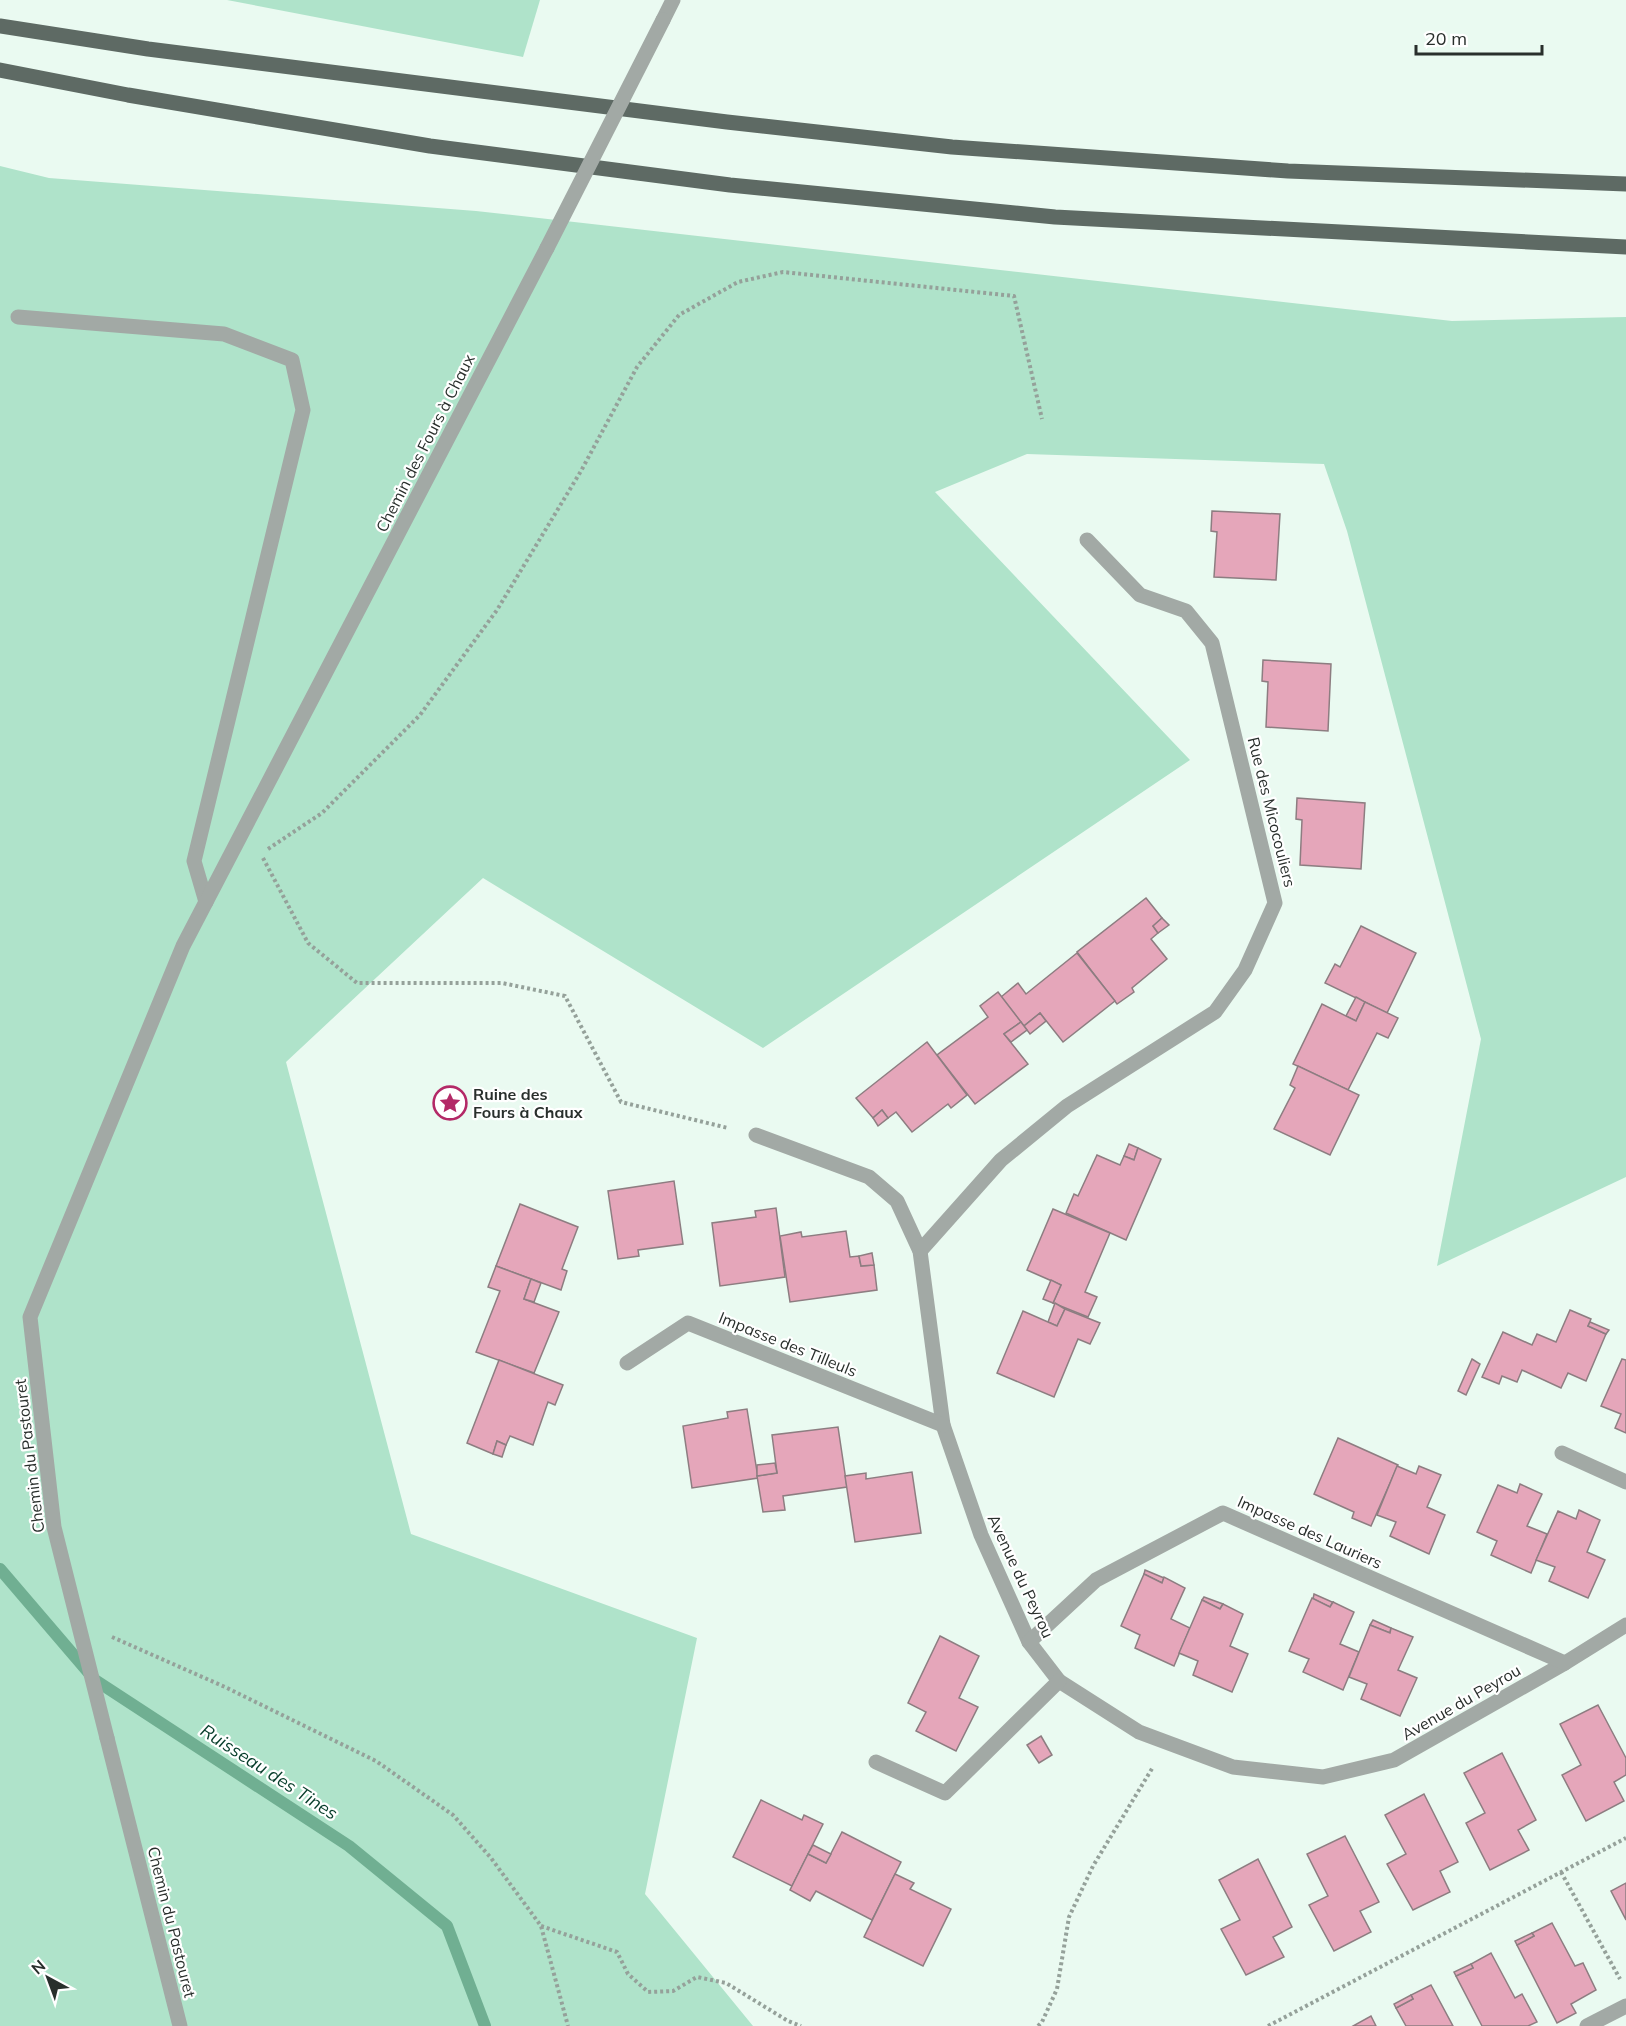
<svg xmlns="http://www.w3.org/2000/svg" width="1626" height="2026" font-family="Mulish,sans-serif">
	<style>
		.green { fill: #afe3ca }
		.lines { fill: none; stroke-linecap: round; stroke-linejoin: round }
		.stream { stroke: #70af92; stroke-width: 12 }
		.building { fill: #e5a6ba; stroke: #8d7d81; stroke-width: 1.5 }
		.path { stroke: #95a19a; stroke-width: 4; stroke-dasharray: 3 3; stroke-linecap: butt }
		.service { stroke: #a2a9a5; stroke-width: 15 }
		.minor { stroke: #a2a9a5; stroke-width: 15 }
		.primary { stroke: #5e6a64; stroke-width: 15 }
		.minor-bridge { stroke: #a2a9a5; stroke-width: 15 }
		.labels { text-anchor: middle; stroke-width: 4.5; stroke-linejoin: round; paint-order: stroke }
		.street-label { font-size: 16px; fill: #292f2c; stroke: #fff }
		.poi-label { font-size: 16px; font-weight: bold; fill: #292f2c; stroke: #fff; text-anchor: start }
		.water-label { font-size: 18px; font-style: italic; fill: #063d2a; stroke: #fff }
	</style>
	<rect width="100%" height="100%" fill="#eafaf1"/>
	<g class="green">
		<path d="M227,0H540L523,57Z"/>
		<path d="M0,166L49,178L476,211L1452,321L1626,317V1177L1437,1266L1481,1039L1347,531L1324,464L1027,454L935,492L1190,760L763,1048L483,878L286,1062L411,1534L697,1638L645,1894L753,2026H0Z"/>
	</g>
	<g class="lines">
		<path class="stream" d="M0,1569L95,1680L349,1846L447,1926L485,2026"/>
	</g>
	<g class="building">
		<path d="M1212,511L1280,514L1276,580L1214,577L1217,532L1211,531Z"/>
		<path d="M1263,660L1331,664L1328,731L1266,727L1268,682L1262,681Z"/>
		<path d="M1297,798L1365,803L1361,869L1300,865L1302,820L1296,819Z"/>
		<path d="M1146,898L1162,918L1153,926L1158,933L1151,939L1167,959L1132,988L1134,992L1117,1004L1077,952Z"/>
		<path d="M1162,918L1169,925L1158,933L1153,926Z"/>
		<path d="M1361,926L1416,953L1387,1013L1325,983L1335,964L1340,967Z"/>
		<path d="M1077,953L1115,1001L1063,1042L1040,1013L1024,1026L1001,997L1018,983L1026,994Z"/>
		<path d="M998,992L1021,1022L1004,1034L1028,1064L975,1104L937,1055L988,1017L980,1006Z"/>
		<path d="M1356,997L1365,1002L1356,1021L1346,1016Z"/>
		<path d="M1365,1002L1398,1018L1388,1038L1377,1033L1348,1090L1293,1064L1322,1004L1356,1021Z"/>
		<path d="M1040,1013L1046,1021L1030,1034L1024,1026Z"/>
		<path d="M1021,1022L1027,1030L1011,1042L1004,1034Z"/>
		<path d="M927,1042L967,1095L951,1108L948,1104L912,1132L896,1112L888,1118L882,1110L873,1118L856,1098Z"/>
		<path d="M1298,1066L1359,1095L1330,1155L1274,1129L1295,1088L1290,1085Z"/>
		<path d="M882,1110L888,1118L878,1126L873,1118Z"/>
		<path d="M1129,1144L1138,1148L1134,1160L1124,1156Z"/>
		<path d="M1138,1148L1161,1159L1126,1240L1066,1213L1074,1194L1078,1196L1097,1155L1120,1165L1124,1156L1134,1160Z"/>
		<path d="M674,1181L683,1244L638,1250L639,1256L618,1259L608,1191Z"/>
		<path d="M520,1204L578,1227L562,1269L567,1271L561,1290L496,1266Z"/>
		<path d="M776,1208L785,1277L720,1286L712,1223L756,1217L755,1211Z"/>
		<path d="M1053,1209L1110,1233L1085,1292L1097,1297L1088,1317L1053,1303L1061,1285L1027,1270Z"/>
		<path d="M846,1231L850,1257L859,1256L861,1266L874,1265L877,1290L790,1302L780,1236L801,1232L802,1237Z"/>
		<path d="M872,1253L874,1265L861,1266L859,1256Z"/>
		<path d="M496,1266L531,1279L524,1299L559,1312L534,1373L476,1352L500,1291L488,1287Z"/>
		<path d="M531,1279L541,1283L534,1302L524,1299Z"/>
		<path d="M1051,1280L1061,1285L1053,1303L1043,1299Z"/>
		<path d="M1055,1303L1065,1309L1057,1326L1048,1322Z"/>
		<path d="M1065,1309L1100,1323L1090,1344L1078,1339L1054,1397L997,1373L1023,1311L1057,1326Z"/>
		<path d="M1570,1310L1591,1319L1588,1326L1606,1334L1586,1381L1568,1373L1561,1388L1522,1370L1517,1382L1502,1376L1499,1384L1482,1377L1503,1332L1532,1345L1537,1334L1556,1342Z"/>
		<path d="M1590,1322L1609,1330L1606,1334L1588,1326Z"/>
		<path d="M1472,1359L1480,1364L1466,1395L1458,1391Z"/>
		<path d="M1622,1359L1626,1360V1433L1615,1428L1621,1414L1601,1406Z"/>
		<path d="M499,1360L563,1385L555,1405L548,1402L533,1445L510,1436L506,1445L497,1441L493,1454L467,1443Z"/>
		<path d="M747,1409L758,1478L692,1488L683,1426L728,1418L727,1412Z"/>
		<path d="M838,1427L847,1487L783,1496L785,1510L763,1512L757,1476L777,1473L772,1435Z"/>
		<path d="M1338,1438L1398,1465L1371,1526L1352,1518L1354,1512L1314,1494Z"/>
		<path d="M497,1441L506,1445L502,1457L493,1454Z"/>
		<path d="M775,1463L777,1473L757,1476V1465Z"/>
		<path d="M1397,1466L1416,1474L1419,1466L1441,1475L1427,1507L1445,1515L1429,1554L1390,1536L1396,1522L1377,1515Z"/>
		<path d="M912,1472L921,1533L855,1542L845,1476L866,1473V1479Z"/>
		<path d="M1520,1484L1542,1494L1527,1526L1547,1534L1531,1573L1491,1555L1497,1541L1477,1532L1498,1485L1517,1493Z"/>
		<path d="M1579,1510L1600,1520L1587,1552L1605,1560L1588,1598L1549,1581L1555,1567L1536,1560L1558,1511L1576,1519Z"/>
		<path d="M1145,1570L1164,1578L1162,1583L1144,1574Z"/>
		<path d="M1144,1574L1162,1583L1164,1577L1185,1588L1171,1619L1190,1628L1174,1666L1135,1648L1140,1635L1121,1626Z"/>
		<path d="M1314,1594L1332,1602H1333L1330,1607L1313,1599Z"/>
		<path d="M1204,1597L1223,1604L1220,1609L1202,1600Z"/>
		<path d="M1312,1598L1330,1607L1333,1602L1354,1612L1340,1644L1359,1652L1343,1690L1303,1672L1309,1659L1289,1651Z"/>
		<path d="M1202,1600L1220,1609L1223,1604L1243,1614L1230,1646L1248,1654L1232,1692L1193,1675L1198,1661L1179,1653Z"/>
		<path d="M1373,1620L1391,1628L1390,1633L1370,1625Z"/>
		<path d="M1370,1625L1390,1633L1391,1628L1413,1637L1398,1670L1417,1678L1400,1716L1361,1699L1367,1684L1349,1677Z"/>
		<path d="M940,1636L979,1656L959,1698L978,1707L956,1751L916,1731L926,1712L908,1703Z"/>
		<path d="M1598,1705L1626,1758V1775L1614,1782L1624,1801L1586,1821L1562,1775L1581,1765L1560,1724Z"/>
		<path d="M1041,1736L1052,1755L1039,1763L1027,1745Z"/>
		<path d="M1502,1753L1536,1820L1518,1830L1529,1850L1490,1870L1466,1823L1485,1813L1464,1773Z"/>
		<path d="M1424,1794L1458,1862L1440,1871L1450,1892L1413,1910L1387,1864L1406,1854L1385,1815Z"/>
		<path d="M761,1800L802,1820L804,1815L823,1824L792,1886L733,1857Z"/>
		<path d="M842,1832L901,1862L872,1920L816,1891L810,1901L790,1890L808,1854L826,1863Z"/>
		<path d="M1345,1836L1379,1902L1360,1911L1371,1932L1334,1951L1309,1905L1328,1896L1307,1854Z"/>
		<path d="M813,1845L831,1854L826,1863L808,1854Z"/>
		<path d="M1258,1859L1292,1927L1273,1937L1284,1957L1246,1975L1221,1929L1240,1920L1219,1880Z"/>
		<path d="M895,1874L914,1883L910,1889L951,1909L923,1966L864,1937Z"/>
		<path d="M1626,1883V1920L1611,1891Z"/>
		<path d="M1552,1923L1575,1966L1583,1963L1596,1990L1571,2004L1576,2013L1557,2023L1517,1945L1534,1936L1532,1933Z"/>
		<path d="M1532,1933L1534,1936L1517,1945L1515,1941Z"/>
		<path d="M1491,1953L1515,1998L1522,1994L1537,2022L1528,2026H1482L1456,1976L1473,1968L1471,1964Z"/>
		<path d="M1471,1964L1473,1968L1456,1976L1454,1972Z"/>
		<path d="M1431,1985L1453,2026H1406L1396,2008L1413,1999L1411,1995Z"/>
		<path d="M1411,1995L1413,1999L1396,2008L1394,2004Z"/>
		<path d="M1371,2016L1376,2026H1353Z"/>
	</g>
	<g class="lines">
		<g class="path">
			<path d="M268,849L322,813L420,715L497,610L581,471L637,367L679,315L738,282L783,272L1014,296L1042,419"/>
			<path d="M263,858L308,943L357,983H502L565,996L621,1102L728,1128"/>
			<path d="M112,1637L225,1687L376,1761L453,1815L491,1858L541,1926L568,2026"/>
			<path d="M1561,1872L1620,1979"/>
			<path d="M541,1926L617,1952L628,1974L648,1992L673,1991L697,1977L726,1983L788,2021L801,2026"/>
			<path d="M1038,2026L1042,2022L1057,1989L1069,1917L1093,1866L1153,1767"/>
			<path d="M1268,2026L1626,1838"/>
		</g>
		<g class="service">
			<path d="M18,317L224,334L292,360L303,410L194,861L206,902"/>
			<path d="M107,1738L180,2026"/>
		</g>
		<g class="minor">
			<path d="M663,20L673,0"/>
			<path d="M756,1135L869,1177L897,1201L920,1251L943,1425L981,1535L1029,1642L1059,1681L1139,1732L1233,1767L1323,1777L1394,1760L1565,1663L1626,1625"/>
			<path d="M920,1251L1001,1160L1067,1106L1215,1012L1245,970L1275,903L1212,643L1186,611L1140,595L1087,540"/>
			<path d="M627,1363L688,1323L943,1425"/>
			<path d="M1562,1453L1626,1482"/>
			<path d="M1029,1642L1096,1580L1223,1513L1565,1663"/>
			<path d="M107,1738L54,1527L30,1317L183,946L547,248"/>
			<path d="M876,1762L945,1793L1059,1681"/>
			<path d="M1587,2026L1626,2006"/>
		</g>
		<g class="primary">
			<path d="M0,26L148,49L727,122L952,147L1288,171L1626,184"/>
			<path d="M0,70L128,95L430,146L730,185L1055,217L1626,247"/>
		</g>
		<path class="minor-bridge" d="M547,248L663,20"/>
	</g>
	<defs>
		<symbol id="sight-ring" viewBox="-11 -11 22 22"><circle r="9.5" fill="#fff" stroke="#b32967" stroke-width="1.5"/><path d="M0-6L1.8-2.2L6-1.7L2.9 1.2L3.7 5.4L0 3.3L-3.7 5.4L-2.9 1.2L-6-1.7L-1.8-2.2Z" fill="#b32967"/></symbol>
	</defs>
	<g fill-rule="evenodd">
		<use href="#sight-ring" x="431" y="1084" width="38" height="38"/>
	</g>
	<g class="labels">
		<g class="street-label">
			<text transform="translate(425 443) rotate(-63)" y="6">Chemin des Fours à Chaux</text>
			<text transform="translate(1272 812) rotate(76)" y="6">Rue des Micocouliers</text>
			<text transform="translate(788 1344) rotate(22)" y="6">Impasse des Tilleuls</text>
			<text transform="translate(29 1456) rotate(-97)" y="6">Chemin du Pastouret</text>
			<text transform="translate(1310 1532) rotate(24)" y="6">Impasse des Lauriers</text>
			<text transform="translate(1021 1576) rotate(65)" y="6">Avenue du Peyrou</text>
			<text transform="translate(1461 1702) rotate(-30)" y="6">Avenue du Peyrou</text>
			<text transform="translate(172 1922) rotate(76)" y="6">Chemin du Pastouret</text>
		</g>
		<g class="poi-label">
			<text x="473" y="1100">Ruine des<tspan x="473" dy="18">Fours à Chaux</tspan></text>
		</g>
		<g class="water-label">
			<text transform="translate(269 1772) rotate(33)" y="6">Ruisseau des Tines</text>
		</g>
	</g>
	<g transform="translate(48 1978) rotate(319)" stroke="#ffffff" stroke-width="4.5" paint-order="stroke">
	<path d="M0-4.5L10 22L0 15L-10 22Z" fill="#292f2c"/>
	<text y="-9" font-size="16" font-weight="bold" text-anchor="middle" fill="#292f2c">N</text>
	</g>
	<path d="M1416 45v9h126v-9" fill="none" stroke="#292f2c" stroke-width="3"/>
	<text x="1425" y="45" font-size="18" fill="#292f2c" stroke="#ffffff" stroke-width="4.5" paint-order="stroke">20 m</text>
</svg>
